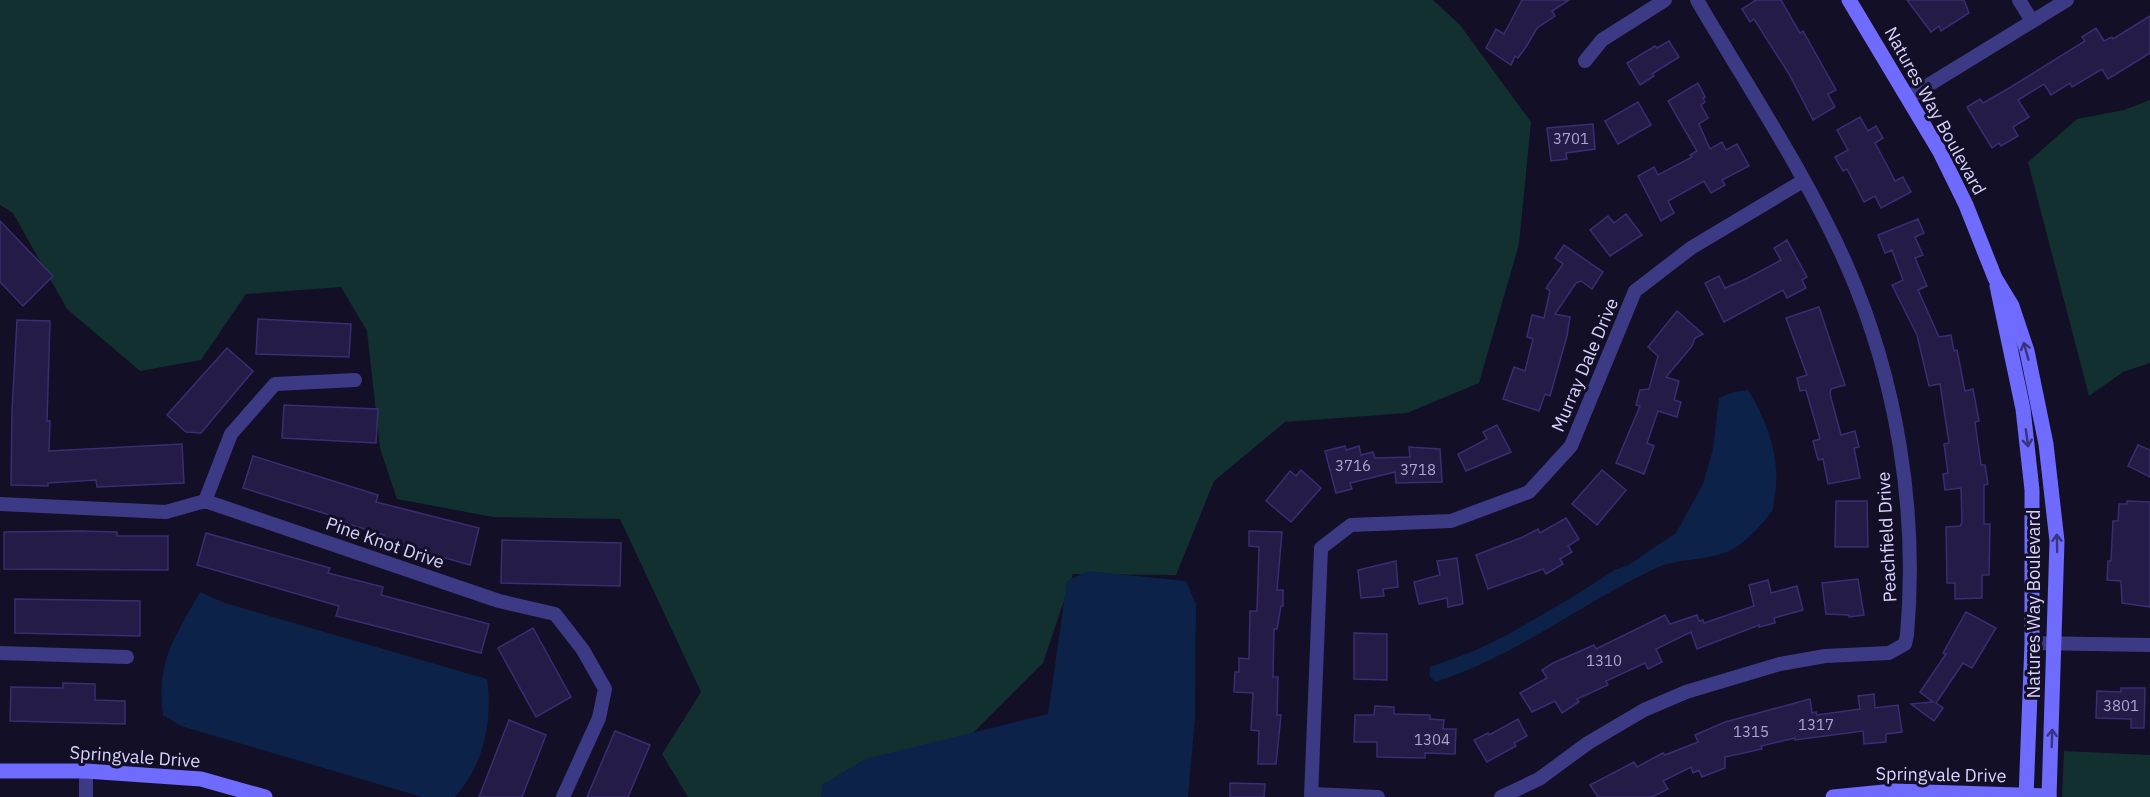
<svg xmlns="http://www.w3.org/2000/svg" width="2150" height="797" font-family="'IBM Plex Sans',sans-serif">
	<style>
		.green { fill: #12302f }
		.water { fill: #0c2248 }
		.building { fill: #241b47; stroke: #3b2d73; stroke-width: 1.5 }
		.lines { fill: none; stroke-linecap: round; stroke-linejoin: round }
		.street { stroke: #3d3a85; stroke-width: 14 }
		.secondary { stroke: #6f6bff; stroke-width: 15 }
		.oneway { stroke: #38347d }
		.labels { text-anchor: middle; stroke-width: 6; stroke-linejoin: round; paint-order: stroke }
		.number-label { font-size: 15px; fill: #aca6d1 }
		.street-label { font-size: 18px; fill: #d9d4ff; stroke: #130f26 }
	</style>
	<rect width="100%" height="100%" fill="#130f26"/>
	<g class="green">
		<path d="M0,0H1433L1460,25L1531,122L1519,244L1479,383L1407,413L1285,422L1214,481L1176,575L1073,574L1043,663L974,732L828,797H688L662,754L701,692L620,519L493,517L397,499L380,448L367,331L341,287L246,294L201,360L140,371L67,309L13,213L0,205Z"/>
		<path d="M2150,100V363L2123,372L2089,396L2028,162L2077,119L2124,110Z"/>
		<path d="M2064,751L2150,755V797H2062Z"/>
	</g>
	<g class="water">
		<path d="M1748,390C1767,421 1781,458 1775,494C1774,499 1774,507 1772,511C1763,524 1743,545 1729,551C1706,561 1677,558 1654,569C1579,605 1515,657 1435,682L1429,675L1430,667L1474,651L1505,636L1571,598L1616,569L1627,566L1676,533L1703,484L1713,449L1719,398L1734,392Z"/>
		<path d="M1088,571L1186,581L1196,604L1195,718L1188,797H821L822,785L865,759L1048,714L1067,581Z"/>
		<path d="M200,592L225,603L487,679C493,721 484,765 455,797H422L181,726L163,715C156,661 175,637 200,592Z"/>
	</g>
	<g class="building">
		<path d="M1522,0H1569L1552,11L1555,16L1537,28L1526,47L1518,58L1515,56L1511,65L1486,48L1496,29L1504,34Z"/>
		<path d="M1756,0H1781L1800,33L1803,31L1836,90L1828,94L1835,107L1813,120L1789,74L1754,19L1750,22L1742,9Z"/>
		<path d="M1907,0H1964L1969,13L1941,31L1939,26L1931,32Z"/>
		<path d="M2150,16V53L2108,79L2102,69L2072,87L2070,83L2051,95L2044,84L2018,100L2029,117L2013,127L2018,136L2001,146L1999,143L1992,148L1967,107L1980,99L1983,103L2011,87L2085,41L2082,37L2096,28L2104,41L2112,37L2113,39Z"/>
		<path d="M1669,41L1679,57L1652,74L1654,76L1640,85L1627,63L1655,46L1657,48Z"/>
		<path d="M1698,83L1705,97L1703,98L1705,102L1701,105L1708,118L1699,124L1710,149L1722,142L1726,150L1737,144L1749,166L1722,180L1725,185L1711,193L1704,181L1668,201L1674,213L1661,221L1638,176L1654,167L1658,175L1692,157L1690,155L1697,151L1668,101Z"/>
		<path d="M1638,102L1651,125L1618,144L1605,121Z"/>
		<path d="M1860,117L1868,131L1876,126L1883,138L1875,143L1890,171L1895,181L1903,177L1911,192L1881,208L1875,196L1864,202L1847,169L1843,171L1835,157L1848,150L1837,130Z"/>
		<path d="M1593,124L1595,149L1566,153L1567,159L1551,161L1547,128Z"/>
		<path d="M1626,214L1642,235L1610,256L1590,230L1608,216L1614,223Z"/>
		<path d="M1918,219L1924,233L1915,237L1923,255L1915,258L1927,286L1918,290L1939,337L1951,335L1954,351L1957,350L1965,391L1973,389L1979,421L1975,422L1981,465H1985L1988,484L1984,485V524H1990L1989,575H1982V598L1955,599V583H1947L1946,527L1960,526L1962,522L1961,488L1945,490L1943,474L1948,473L1944,444L1949,443L1940,384L1929,386L1917,335L1892,285L1903,280L1892,250L1885,253L1878,235Z"/>
		<path d="M0,221L53,276L23,306L0,282Z"/>
		<path d="M1787,240L1807,277L1802,280L1806,288L1787,298L1783,290L1724,322L1705,283L1719,276L1725,288L1746,279L1781,260L1774,248Z"/>
		<path d="M1564,245L1603,272L1592,289L1581,281L1576,283L1555,314L1570,317L1567,336L1550,396L1545,394L1539,411L1503,399L1514,367L1525,371L1533,339L1527,337L1532,315L1544,318L1550,291L1546,288L1563,264L1555,258Z"/>
		<path d="M1819,307L1845,385L1831,389L1830,394L1841,435L1855,431L1859,447L1854,448L1860,478L1828,484L1823,459L1818,460L1813,441L1820,439L1806,390L1800,391L1797,378L1807,375L1786,318Z"/>
		<path d="M1677,311L1703,334L1695,338L1692,346L1666,377L1679,381L1674,400L1681,402L1677,417L1658,411L1647,443L1654,446L1644,474L1616,463L1640,406L1636,405L1640,390L1649,389L1658,356L1648,347Z"/>
		<path d="M258,319L351,324L349,357L256,354Z"/>
		<path d="M17,320L50,321L47,421H50L49,451L182,444L184,483L97,487L96,480L48,483V486L11,485L12,411Z"/>
		<path d="M227,348L253,371L201,433L186,432L167,415Z"/>
		<path d="M284,405L378,409L376,443L282,438Z"/>
		<path d="M1497,425L1511,452L1466,471L1458,454L1487,439L1483,432Z"/>
		<path d="M2138,445L2150,450V477L2128,466Z"/>
		<path d="M1345,446L1346,450L1359,446L1361,455L1373,452L1375,458L1410,457L1409,447L1440,449L1442,482L1396,483L1395,472L1350,483L1352,489L1336,493L1325,451Z"/>
		<path d="M253,456L378,495L376,502L479,528L470,565L382,540L384,535L332,519L333,516L243,488Z"/>
		<path d="M1301,470L1321,488L1291,522L1266,501L1290,471L1296,476Z"/>
		<path d="M1602,470L1626,490L1597,525L1572,504Z"/>
		<path d="M1836,501H1867L1868,547H1835Z"/>
		<path d="M2127,501L2150,502V607L2122,603L2121,581L2107,580L2108,561H2111L2113,521H2118L2119,504H2127Z"/>
		<path d="M1566,518L1579,539L1568,546L1572,552L1560,559L1563,564L1546,574L1543,569L1488,589L1476,555L1523,537L1538,529L1540,533Z"/>
		<path d="M1249,531L1282,532L1277,590H1283V606H1281L1277,629H1274L1273,677H1278L1277,715H1281L1276,764H1258L1259,731L1251,730L1253,693L1234,692L1235,672H1239V658L1249,659L1250,611H1257L1259,547L1249,546Z"/>
		<path d="M4,532L80,531L117,532V536H168V570L4,569Z"/>
		<path d="M206,533L330,568L328,573L383,587L381,595L489,624L481,653L336,616L339,606L197,565Z"/>
		<path d="M502,540L621,543L620,586L501,583Z"/>
		<path d="M1457,558L1463,604L1448,607L1447,598L1419,604L1414,582L1440,575L1437,561Z"/>
		<path d="M1396,561L1398,587L1383,589L1384,596L1361,598L1358,570Z"/>
		<path d="M1858,579L1864,615L1849,617V615L1826,614L1822,583Z"/>
		<path d="M1768,580L1771,593L1797,586L1803,610L1774,618L1775,623L1759,627V625L1697,649L1691,632L1656,649L1662,662L1648,669L1645,663L1606,681L1608,685L1577,699L1579,702L1562,713L1555,701L1532,712L1520,693L1547,678L1542,670L1553,663L1594,645L1596,649L1665,615L1670,624L1697,615L1699,621L1703,620L1704,623L1754,606L1749,585Z"/>
		<path d="M15,599L140,601V636L15,633Z"/>
		<path d="M1966,612L1996,628L1972,668L1963,663L1936,703L1943,708L1934,721L1911,704L1933,702L1920,692L1946,654L1943,653Z"/>
		<path d="M533,628L571,697L536,717L498,648Z"/>
		<path d="M1354,633L1387,634V680L1354,679Z"/>
		<path d="M63,683L95,684V700L125,701V724L10,721L11,687L63,688Z"/>
		<path d="M2121,688H2145L2144,728H2131V719L2096,718L2097,691L2121,692Z"/>
		<path d="M1874,694L1875,708L1898,705L1902,732L1886,734V742L1864,744L1863,731L1795,740V738L1761,746L1762,749L1725,757V768L1702,777L1699,770L1693,773L1691,767L1663,781L1668,789L1652,797H1598L1590,785L1634,762L1637,767L1663,753L1665,755L1698,742L1695,735L1725,722L1810,699L1812,713L1816,712L1817,715L1860,709L1858,696Z"/>
		<path d="M1375,706L1394,707V714L1430,715V719L1444,720L1443,729H1456L1455,754L1425,753V758L1377,757V742H1354L1355,715H1374Z"/>
		<path d="M1518,719L1527,736L1514,743L1516,746L1487,762L1474,740L1488,733L1489,735Z"/>
		<path d="M509,720L546,735L522,797H479Z"/>
		<path d="M615,731L650,745L628,797H587Z"/>
		<path d="M1230,783L1265,784L1264,797H1230Z"/>
	</g>
	<g class="lines">
		<g class="street">
			<path d="M2019,0L2032,21"/>
			<path d="M1585,61L1602,40L1665,0"/>
			<path d="M1909,97L2067,0"/>
			<path d="M205,501L231,434L275,384L355,380"/>
			<path d="M0,504L166,512L205,501L499,601L555,614L583,650L605,689L599,718L563,797"/>
			<path d="M2032,643L2150,645"/>
			<path d="M0,653L127,657"/>
			<path d="M86,771V797"/>
			<path d="M1312,794L1378,797"/>
			<path d="M1311,797L1321,548L1351,525L1451,521L1529,492L1571,446L1635,291L1691,248L1803,181"/>
			<path d="M1501,797L1539,779L1588,743L1644,710L1686,692L1780,664L1825,656L1889,653L1905,644L1907,635C1918,511 1897,380 1847,266C1807,175 1747,86 1697,0"/>
		</g>
		<g class="secondary">
			<path d="M1849,0L1940,152L1966,205L1995,278L2012,306L2027,351L2046,444L2057,541L2049,797"/>
			<path d="M1997,286L2023,409L2032,490V643L2026,797"/>
			<path d="M0,771H86L201,779L265,797"/>
			<path d="M1833,797L1894,791L2049,796"/>
		</g>
	</g>
	<defs><path id="oneway-shaft" d="M-6 0H5M1.5-3L5.5 0L1.5 3" fill="none" stroke-width="1.6" stroke-linecap="round" stroke-linejoin="round" transform="scale(1.5)"/></defs>
	<g class="oneway">
		<use href="#oneway-shaft" transform="translate(2026 351) rotate(-106)"/>
		<use href="#oneway-shaft" transform="translate(2027 438) rotate(82)"/>
		<use href="#oneway-shaft" transform="translate(2057 543) rotate(-91)"/>
		<use href="#oneway-shaft" transform="translate(2052 738) rotate(-88)"/>
	</g>
	<g class="labels">
		<g class="number-label">
			<text x="1571" y="144">3701</text>
			<text x="1353" y="471">3716</text>
			<text x="1418" y="475">3718</text>
			<text x="1604" y="666">1310</text>
			<text x="2121" y="711">3801</text>
			<text x="1816" y="730">1317</text>
			<text x="1751" y="737">1315</text>
			<text x="1432" y="745">1304</text>
		</g>
		<g class="street-label">
			<text transform="translate(1935 111) rotate(61)" y="6">Natures Way Boulevard</text>
			<text transform="translate(1585 365) rotate(-67)" y="6">Murray Dale Drive</text>
			<text transform="translate(1887 537) rotate(-93)" y="6">Peachfield Drive</text>
			<text transform="translate(385 543) rotate(19)" y="6">Pine Knot Drive</text>
			<text transform="translate(2034 604) rotate(-90)" y="6">Natures Way Boulevard</text>
			<text transform="translate(135 757) rotate(4)" y="6">Springvale Drive</text>
			<text transform="translate(1941 775) rotate(1)" y="6">Springvale Drive</text>
		</g>
	</g>
</svg>
